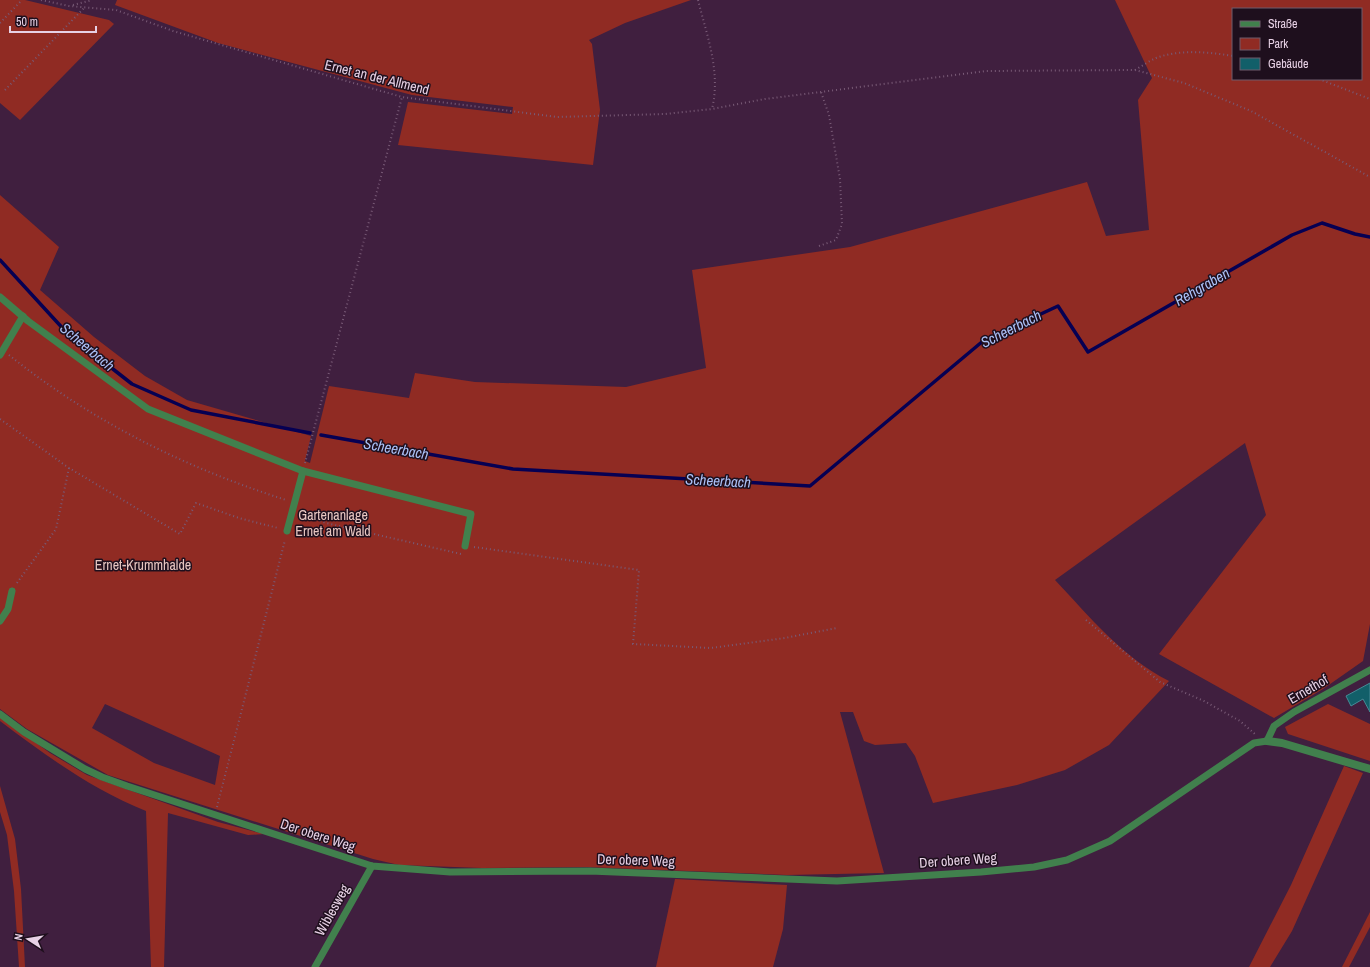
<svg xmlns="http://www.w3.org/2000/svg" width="1370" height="967" font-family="'Archivo Narrow',sans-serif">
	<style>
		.green { fill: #902b23; fill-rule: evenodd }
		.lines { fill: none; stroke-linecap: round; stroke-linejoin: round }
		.stream { stroke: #060053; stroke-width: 3.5 }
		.building { fill: #125f69; stroke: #468b96 }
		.path { stroke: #785a76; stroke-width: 2; stroke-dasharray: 1 3; stroke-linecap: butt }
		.service { stroke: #41804d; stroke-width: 7 }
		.minor { stroke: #41804d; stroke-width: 8 }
		.labels { text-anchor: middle; stroke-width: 3; stroke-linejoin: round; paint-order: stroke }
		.street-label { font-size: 14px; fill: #e7d1e5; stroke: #1e0f1d }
		.park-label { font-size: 14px; fill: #e8c6c1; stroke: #1e0f1d }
		.water-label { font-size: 15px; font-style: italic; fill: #abc0f6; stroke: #1e0f1d }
	</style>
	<rect width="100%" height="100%" fill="#401f3f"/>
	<g class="green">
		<path d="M0,0H25L109,20L114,24L20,120L0,103Z"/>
		<path d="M117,0H691L625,23L589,40L592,44L600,110L593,165L398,145L408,102L512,114L513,107L412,95L218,43L115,5Z"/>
		<path d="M1115,0H1370V624L1363,661L1323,689L1274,718L1159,654L1266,515L1245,443L1055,580C1090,617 1123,658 1169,681L1109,745L1065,770L1017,785L933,803L915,756L906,743L875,745L864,741L853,712H840L884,873L787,875L587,867L482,868L399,865L373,859L108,775L27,729L0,709V195L59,247L40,290L94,337L145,376L187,400L311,436L305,461L310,463L329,386L409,398L415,373L475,382L626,387L706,368L692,270L850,247L1087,182L1106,236L1149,230L1138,100L1152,78ZM1233,9H1361V79H1233ZM105,704L220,756L215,785L154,763L92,728Z"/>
		<path d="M1328,704L1370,724V761L1288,734L1285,727Z"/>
		<path d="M0,717L50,753L87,775L218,822L264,834L248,835L168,813L164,967H151L146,811C93,790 45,755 0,721Z"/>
		<path d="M1344,766L1363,773L1292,931L1270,967H1249L1291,885Z"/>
		<path d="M0,786L15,839L21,889L25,967H19L14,891L7,835L0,812Z"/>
		<path d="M675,879L787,885L783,929L773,967H656Z"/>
		<path d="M1370,912V927L1349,967H1342Z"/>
	</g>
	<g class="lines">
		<g class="stream">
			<path d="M0,260L67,333L132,384L191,410L310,433"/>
			<path d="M321,435L513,469L810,486L983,341L1058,306L1088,352L1292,235L1322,223L1355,234L1370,237"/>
		</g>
	</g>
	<path class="building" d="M1370,683V712L1363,699L1351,706L1346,696Z"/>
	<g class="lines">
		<g class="path">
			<path d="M41,0L69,6L116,10L173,31L402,97L557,117L665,114L712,109L765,99L986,71L1135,70L1184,83L1251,111L1370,177"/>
			<path d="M698,0C707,36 721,72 712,109"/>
			<path d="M73,5L92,0"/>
			<path d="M0,23L22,0"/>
			<path d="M1135,70C1142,66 1149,61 1156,58C1180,49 1209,52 1233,56"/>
			<path d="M1319,79L1370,99"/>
			<path d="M5,90L85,7"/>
			<path d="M819,246L836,240L842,224L840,179L829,115L821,92"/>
			<path d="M9,355C91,421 186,468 286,500"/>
			<path d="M0,419L69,468L180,534L196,503L239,518L278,528"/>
			<path d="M305,463L402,97"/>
			<path d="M301,514L326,523L461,554"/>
			<path d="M474,547L639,570L633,644L711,648L785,638L837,628"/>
			<path d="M17,583L56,529L69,468"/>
			<path d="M1086,620L1160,682L1204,701L1240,721L1255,734"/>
			<path d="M217,807L285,540"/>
		</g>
		<g class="service">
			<path d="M0,297L28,321L148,409L303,471L471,514L465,546"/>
			<path d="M0,355L23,316"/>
			<path d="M287,531L303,471"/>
			<path d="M0,621L8,609L12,591"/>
			<path d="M0,714L24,732L85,769L102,777L127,786L372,866L450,872L590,871L837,881L981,872L1034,867L1067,860L1110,841L1254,743L1267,741L1274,726L1294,712L1370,670"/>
			<path d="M315,967L372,866"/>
		</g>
		<path class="minor" d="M1267,741L1282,743L1370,769"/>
	</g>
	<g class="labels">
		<g class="street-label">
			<text transform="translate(377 77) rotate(14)" y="5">Ernet an der Allmend</text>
			<text transform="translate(1308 689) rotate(-30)" y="5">Ernethof</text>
			<text transform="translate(318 835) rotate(18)" y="5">Der obere Weg</text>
			<text transform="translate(636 860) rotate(2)" y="5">Der obere Weg</text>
			<text transform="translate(958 860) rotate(-4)" y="5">Der obere Weg</text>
			<text transform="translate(332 910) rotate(-61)" y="5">Wiblesweg</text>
		</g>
		<g class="park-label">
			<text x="333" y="520">Gartenanlage<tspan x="333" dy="16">Ernet am Wald</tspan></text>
			<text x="143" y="570">Ernet-Krummhalde</text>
		</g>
		<g class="water-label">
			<text transform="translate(1202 287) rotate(-30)" y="5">Rehgraben</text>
			<text transform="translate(1011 329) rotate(-27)" y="5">Scheerbach</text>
			<text transform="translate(87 347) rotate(40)" y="5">Scheerbach</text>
			<text transform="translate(396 449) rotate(10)" y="5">Scheerbach</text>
			<text transform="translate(718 481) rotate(3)" y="5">Scheerbach</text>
		</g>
	</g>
	<rect x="1232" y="8" width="130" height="72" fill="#1e0f1d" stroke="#6e5d6d"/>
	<rect x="1240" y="21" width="20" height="6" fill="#41804d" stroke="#6e5d6d"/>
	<text x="1268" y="28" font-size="12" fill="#e7d1e5">Straße</text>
	<rect x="1240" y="38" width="20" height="12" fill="#902b23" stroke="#6e5d6d"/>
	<text x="1268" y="48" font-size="12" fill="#e7d1e5">Park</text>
	<rect x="1240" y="58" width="20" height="12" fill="#125f69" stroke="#6e5d6d"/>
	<text x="1268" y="68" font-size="12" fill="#e7d1e5">Gebäude</text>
	<g transform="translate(28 939) rotate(282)" stroke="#1e0f1d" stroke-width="3" paint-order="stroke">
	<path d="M0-3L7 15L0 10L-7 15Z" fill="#e7d1e5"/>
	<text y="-6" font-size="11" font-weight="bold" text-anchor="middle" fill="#e7d1e5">N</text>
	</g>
	<path d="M10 26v6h86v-6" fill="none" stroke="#e7d1e5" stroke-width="2"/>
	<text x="16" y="26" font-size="12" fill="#e7d1e5" stroke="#1e0f1d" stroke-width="3" paint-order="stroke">50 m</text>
</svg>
